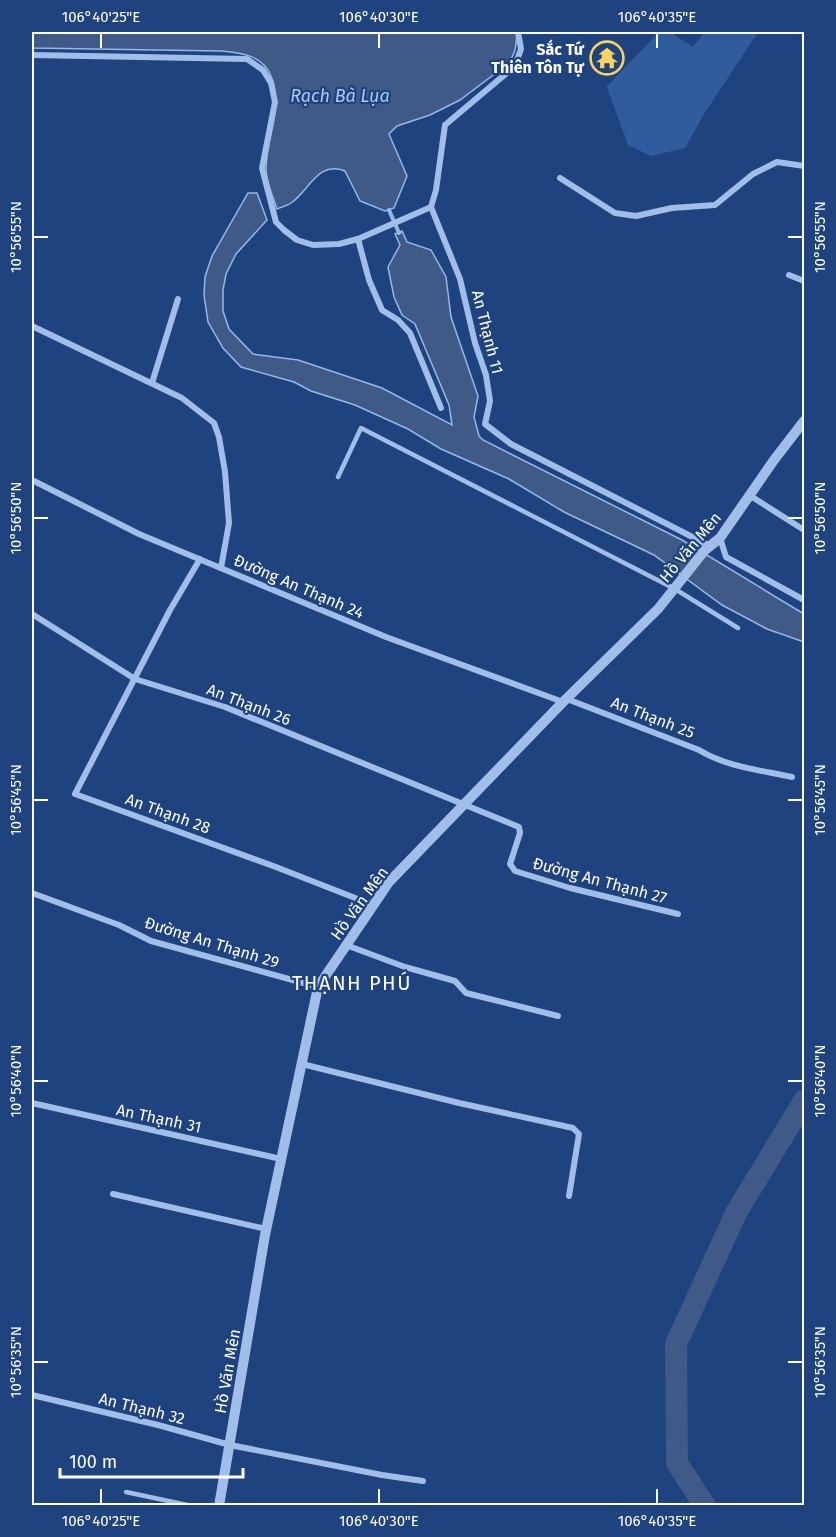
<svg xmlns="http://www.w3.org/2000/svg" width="836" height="1537" font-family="'Fira Sans',sans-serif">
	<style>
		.green { fill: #305c9d }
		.water { fill: #3f5a87; stroke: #95b8ea; stroke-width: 1.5 }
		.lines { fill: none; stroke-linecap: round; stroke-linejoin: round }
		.stream { stroke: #95b8ea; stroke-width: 4 }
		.river { stroke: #3f5a87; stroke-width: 22 }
		.service { stroke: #a1bee8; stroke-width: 4.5 }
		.minor { stroke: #a1bee8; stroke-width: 6 }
		.tertiary { stroke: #a1bee8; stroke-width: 10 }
		.ticks { fill: none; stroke: #fff; stroke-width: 2 }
		.labels { text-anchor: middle; stroke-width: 4.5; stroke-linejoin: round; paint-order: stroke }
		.poi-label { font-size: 16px; font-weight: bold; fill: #fff; stroke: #1e437f; text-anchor: end }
		.street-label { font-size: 16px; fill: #fff; stroke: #1e437f }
		.water-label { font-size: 18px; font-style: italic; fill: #adc8f0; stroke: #1e437f }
		.quarter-label { font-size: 20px; letter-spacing: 1.5px; fill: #fff; stroke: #1e437f }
		.neatline { fill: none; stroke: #fff; stroke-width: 2 }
		.ticks-label { font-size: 15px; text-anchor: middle; fill: #fff }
	</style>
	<rect width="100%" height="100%" fill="#1e437f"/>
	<path class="green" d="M659,32H670L693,47L705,32H758L704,114L685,148L651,156L628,145L606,85L607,86Z"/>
	<g class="water">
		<path d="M32,32H517C516,46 516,56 505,66L460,100L430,115L397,126L389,134L407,176L394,208L385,211L360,201L345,171C318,160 309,191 291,203C287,206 281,207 277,209C273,196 266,183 266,169C266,137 284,108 271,76C262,55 242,53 221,51L32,48Z"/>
		<path d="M248,193H257L267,220L236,254L226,274L223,290V311L229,329L253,354L298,360L382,388L452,425L449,405L415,324L402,315L394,297L388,267L400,245L395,234L402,231L407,242L431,250L446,277L451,317L478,396L474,417L479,436L483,440L682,540L804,614V642L767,629L722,605L654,555L564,512L509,479L441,449L408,429L355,405L311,391L294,382L241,367L223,348L208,322L204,295L205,277L212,256Z"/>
	</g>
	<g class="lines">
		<path class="stream" d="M389,210L399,233"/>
		<path class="river" d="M705,1506L677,1463L676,1344L736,1213L804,1101"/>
		<g class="service">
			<path d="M338,477L361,428L675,589L738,628"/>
			<path d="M126,1492L192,1506"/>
		</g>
		<g class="minor">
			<path d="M518,32L521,49L515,66L445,125L436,190L431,207L460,279L475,343L486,375L490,401L485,424L511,444L710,546"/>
			<path d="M32,55L247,59L263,70L271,83L275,102L262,168L276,222L284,230L297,240L313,245L339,244L358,239L431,207"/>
			<path d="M560,178L615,213L636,216L672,208L715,205L753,174L777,162L804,166"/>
			<path d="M358,239L369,280L382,310L398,320L410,333L441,408"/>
			<path d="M789,275L804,281"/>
			<path d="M32,326L182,398L214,423L219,437L225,472L229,523L221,568"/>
			<path d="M152,383L178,299"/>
			<path d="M32,480L139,534L386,637L563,702"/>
			<path d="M749,495L804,530"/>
			<path d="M720,538L726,557L804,600"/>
			<path d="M200,559L170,610L75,794L276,867L373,905"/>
			<path d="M32,614L135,679L225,707L519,827L520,833L510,864L515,871L570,888L678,914"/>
			<path d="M567,699L699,750C727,767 760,770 792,777"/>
			<path d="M32,893L119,925L151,941L318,987"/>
			<path d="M346,945L405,967L455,981L466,993L558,1016"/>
			<path d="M302,1064L459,1103L573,1128L579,1134L569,1196"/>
			<path d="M32,1103L281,1159"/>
			<path d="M113,1194L266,1229"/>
			<path d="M32,1395L158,1425L230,1445L382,1475L423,1481"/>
		</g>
		<path class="tertiary" d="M219,1506L265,1235L318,987L389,882L563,702L658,609L705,550L720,538L774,460L804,421"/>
	</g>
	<path class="ticks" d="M101,33V48M379,33V48M657,33V48M33,237H48M788,237H803M33,518H48M788,518H803M33,800H48M788,800H803M33,1081H48M788,1081H803M33,1362H48M788,1362H803M101,1489V1504M379,1489V1504M657,1489V1504"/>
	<defs>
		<symbol id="temple-ring" viewBox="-11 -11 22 22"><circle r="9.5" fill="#1e437f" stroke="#f7d460" stroke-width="1.5"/><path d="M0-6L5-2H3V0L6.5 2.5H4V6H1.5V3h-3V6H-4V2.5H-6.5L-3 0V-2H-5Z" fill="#f7d460"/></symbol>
	</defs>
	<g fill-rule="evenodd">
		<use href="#temple-ring" x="588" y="39" width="38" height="38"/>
	</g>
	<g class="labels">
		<g class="poi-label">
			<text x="584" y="55">Sắc Tứ<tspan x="584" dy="18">Thiên Tôn Tự</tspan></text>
		</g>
		<g class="street-label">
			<text transform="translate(488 332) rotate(76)" y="6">An Thạnh 11</text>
			<text transform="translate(690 547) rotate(-50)" y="6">Hồ Văn Mên</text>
			<text transform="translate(299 586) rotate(23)" y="6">Đường An Thạnh 24</text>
			<text transform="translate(249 704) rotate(21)" y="6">An Thạnh 26</text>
			<text transform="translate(653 717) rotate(21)" y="6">An Thạnh 25</text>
			<text transform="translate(168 813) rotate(20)" y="6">An Thạnh 28</text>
			<text transform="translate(600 880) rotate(15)" y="6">Đường An Thạnh 27</text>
			<text transform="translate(359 903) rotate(-54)" y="6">Hồ Văn Mên</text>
			<text transform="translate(212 942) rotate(17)" y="6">Đường An Thạnh 29</text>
			<text transform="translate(159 1118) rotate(12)" y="6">An Thạnh 31</text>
			<text transform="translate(227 1371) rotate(-80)" y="6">Hồ Văn Mên</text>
			<text transform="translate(142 1408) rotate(14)" y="6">An Thạnh 32</text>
		</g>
		<g class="water-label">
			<text x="340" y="102">Rạch Bà Lụa</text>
		</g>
		<g class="quarter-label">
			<text x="352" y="990">THẠNH PHÚ</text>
		</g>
	</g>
	<rect width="836" height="1537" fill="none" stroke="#1e437f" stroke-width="66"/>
	<path d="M60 1468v9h183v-9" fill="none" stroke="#ffffff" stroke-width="3"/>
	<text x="69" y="1468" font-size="18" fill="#ffffff" stroke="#1e437f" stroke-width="4.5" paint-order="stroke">100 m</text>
	<rect x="33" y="33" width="770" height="1471" class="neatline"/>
	<g class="ticks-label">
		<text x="101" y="22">106°40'25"E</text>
		<text x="379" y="22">106°40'30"E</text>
		<text x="657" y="22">106°40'35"E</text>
		<text transform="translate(16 237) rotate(-90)" y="5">10°56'55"N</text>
		<text transform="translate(820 237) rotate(-90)" y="5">10°56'55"N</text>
		<text transform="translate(16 518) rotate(-90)" y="5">10°56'50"N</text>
		<text transform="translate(820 518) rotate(-90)" y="5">10°56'50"N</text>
		<text transform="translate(16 800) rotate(-90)" y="5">10°56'45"N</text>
		<text transform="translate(820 800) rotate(-90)" y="5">10°56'45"N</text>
		<text transform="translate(16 1081) rotate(-90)" y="5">10°56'40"N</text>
		<text transform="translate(820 1081) rotate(-90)" y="5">10°56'40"N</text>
		<text transform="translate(16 1362) rotate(-90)" y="5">10°56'35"N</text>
		<text transform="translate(820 1362) rotate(-90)" y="5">10°56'35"N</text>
		<text x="101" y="1526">106°40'25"E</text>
		<text x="379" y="1526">106°40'30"E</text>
		<text x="657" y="1526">106°40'35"E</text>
	</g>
</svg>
